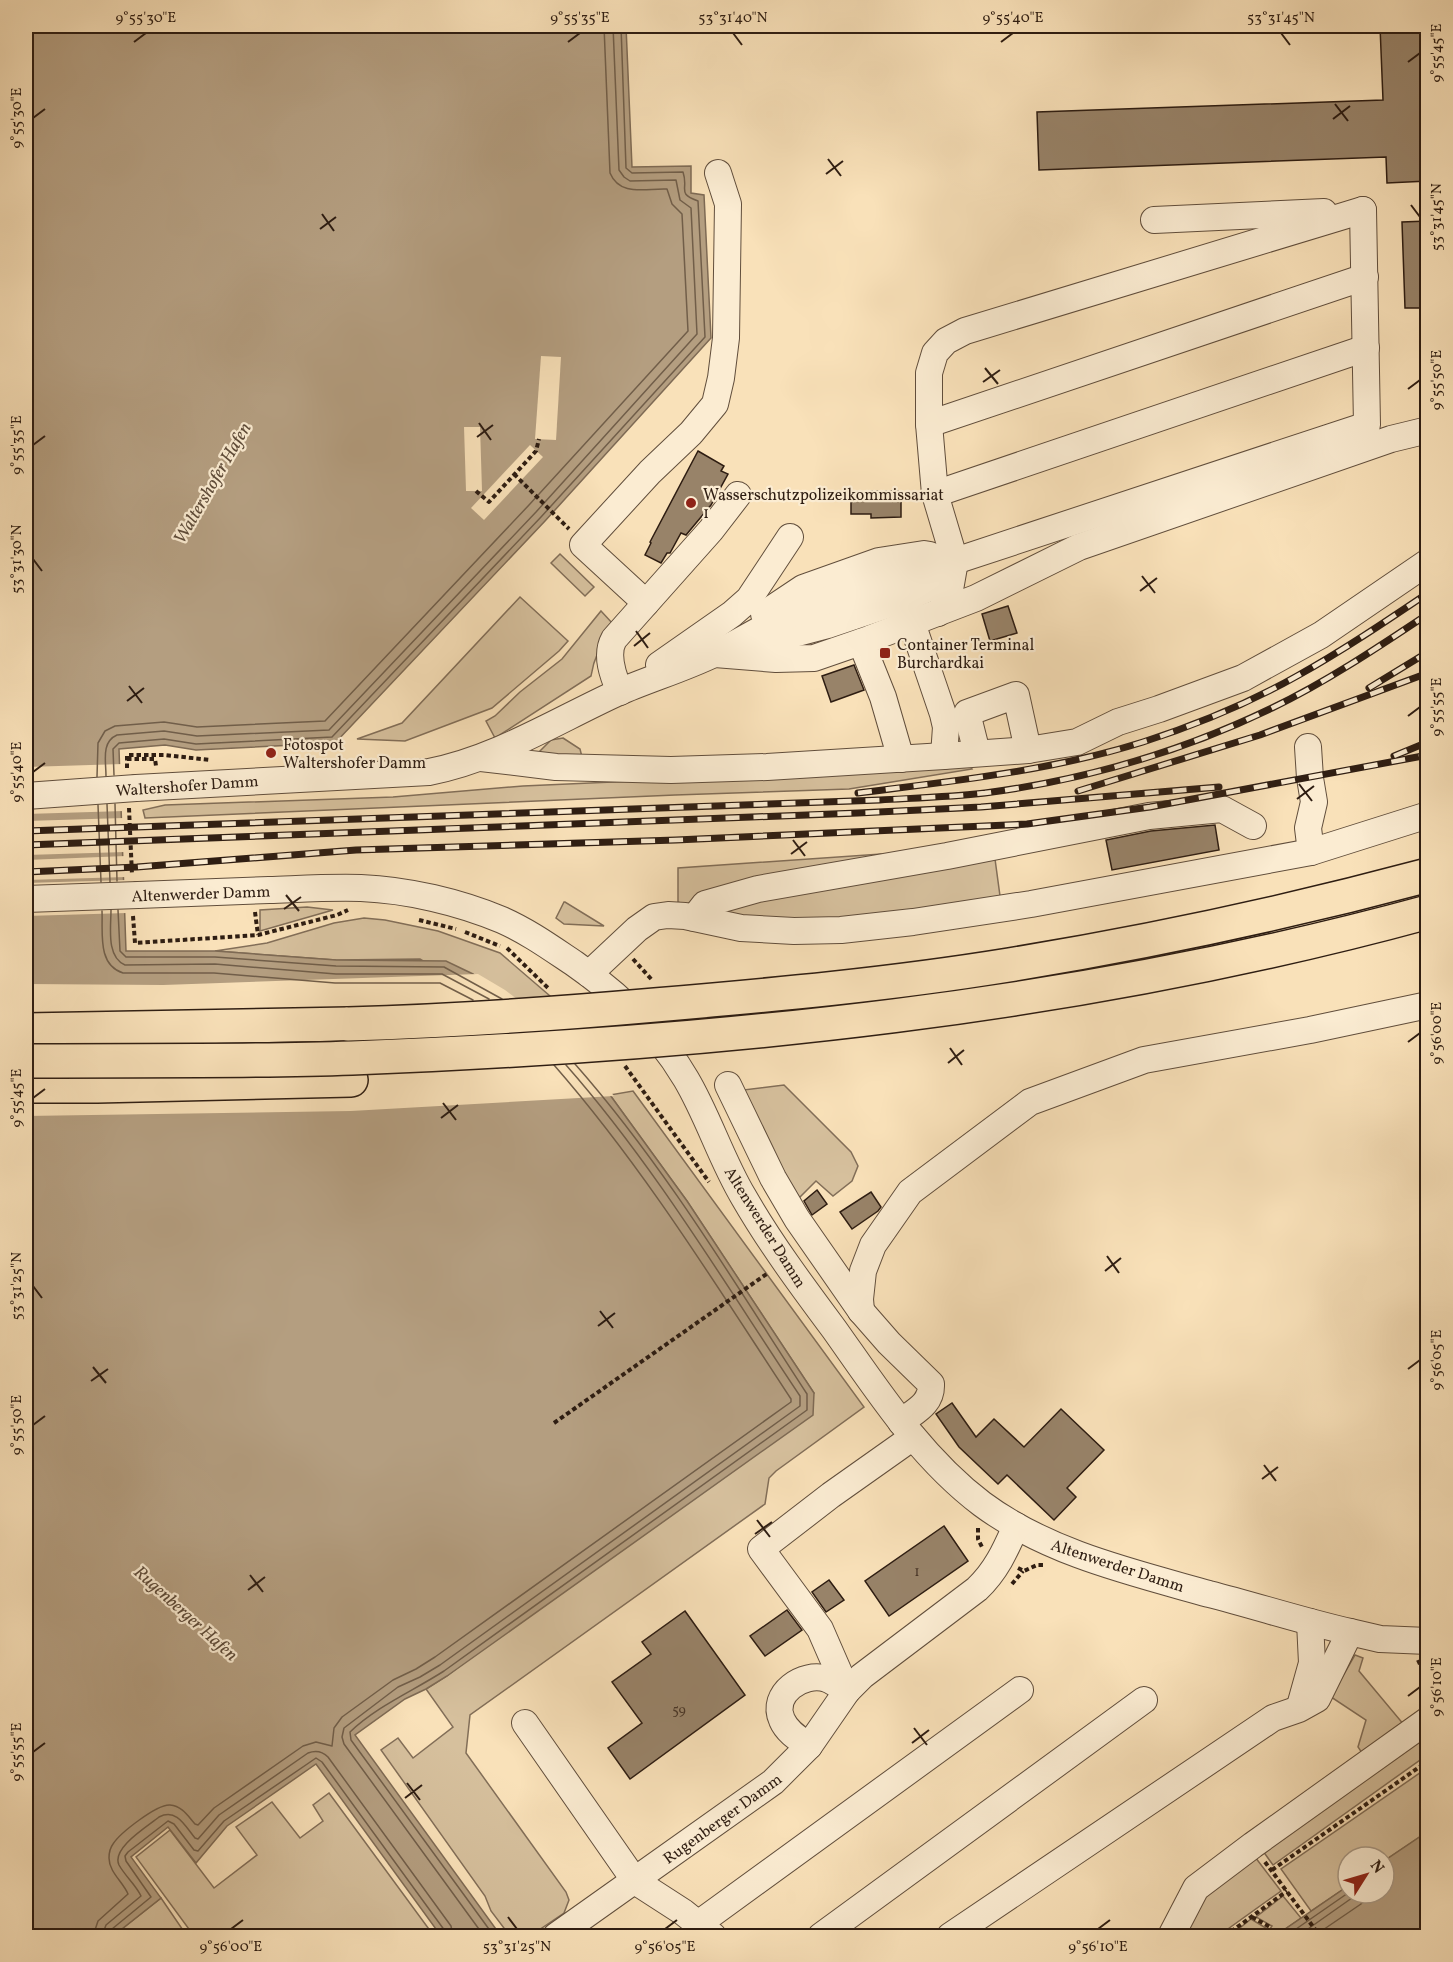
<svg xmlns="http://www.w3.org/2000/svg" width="1453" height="1962" font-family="Vollkorn,serif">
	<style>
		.green { fill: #d6c09d; stroke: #826e58; stroke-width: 1.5 }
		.water { fill: #b49e80; stroke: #7e6a54; stroke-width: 1.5 }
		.pier { fill: #f9e1b9 }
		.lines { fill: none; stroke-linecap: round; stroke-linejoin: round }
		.shore { stroke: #715e49; stroke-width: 1.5 }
		.building { fill: #988369; stroke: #2e1d12; stroke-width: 1.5 }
		.minor-casing { stroke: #614e3c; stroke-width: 28 }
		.highway-casing { stroke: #2e1d12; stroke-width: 36 }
		.path { stroke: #2e1d12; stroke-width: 4; stroke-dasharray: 4.5 3; stroke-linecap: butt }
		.minor { stroke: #fbecd2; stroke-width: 26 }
		.highway { stroke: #f9e1b9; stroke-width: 33 }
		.rail-casing { stroke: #2e1d12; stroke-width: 7 }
		.rail { stroke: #fbecd2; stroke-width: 4.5; stroke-dasharray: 14; stroke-linecap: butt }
		.minor-bridge-casing { stroke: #614e3c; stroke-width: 28; stroke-linecap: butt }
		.highway-bridge-casing { stroke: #2e1d12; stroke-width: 36; stroke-linecap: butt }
		.minor-bridge { stroke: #fbecd2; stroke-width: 26 }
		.highway-bridge { stroke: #f9e1b9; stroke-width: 33 }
		.ticks { fill: none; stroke: #2e1d12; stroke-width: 2 }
		.poi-dot { fill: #8f2418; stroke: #fbecd2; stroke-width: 2 }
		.labels { text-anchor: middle; stroke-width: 4.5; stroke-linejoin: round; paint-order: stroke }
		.number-label { font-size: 14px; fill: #483628 }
		.poi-label { font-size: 16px; fill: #2e1d12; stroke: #fbecd2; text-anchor: start }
		.street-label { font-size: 16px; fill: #2e1d12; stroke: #fbecd2 }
		.water-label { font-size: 18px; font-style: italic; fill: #5d4a38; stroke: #fbecd2 }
		.neatline { fill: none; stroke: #2e1d12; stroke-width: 2 }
		.ticks-label { font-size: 15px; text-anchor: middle; fill: #2e1d12 }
	</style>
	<rect width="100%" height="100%" fill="#f9e1b9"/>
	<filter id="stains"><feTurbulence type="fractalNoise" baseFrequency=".00333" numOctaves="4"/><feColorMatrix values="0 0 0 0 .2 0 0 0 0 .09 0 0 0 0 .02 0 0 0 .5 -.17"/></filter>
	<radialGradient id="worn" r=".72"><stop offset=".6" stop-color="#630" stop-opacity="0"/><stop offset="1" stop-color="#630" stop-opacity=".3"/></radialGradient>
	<g class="green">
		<path d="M560,554L594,587L585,596L551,563Z"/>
		<path d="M520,597L568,641L559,651L492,708L405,741L357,739L402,723Z"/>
		<path d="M601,611L614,625C602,641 594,656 591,676L495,738L486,721L495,716L520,692L562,659Z"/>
		<path d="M563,738L580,749L583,761L538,753L551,740Z"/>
		<path d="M970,766L972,769L849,789L675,795L145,818L143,810L165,805L393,797L523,786Z"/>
		<path d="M881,854L884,870L995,859L1000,896L832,924L727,923L678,902V868Z"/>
		<path d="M564,902H565L604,926L564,924L556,918Z"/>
		<path d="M307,907L333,910L260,931V910Z"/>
		<path d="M364,918L385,920L438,931L500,953L578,1020L598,1044L569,1049L420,959L336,960L215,951L267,943L334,923Z"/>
		<path d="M784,1085L851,1152L858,1166L852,1181L833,1196L816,1181L799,1198L777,1160L743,1090Z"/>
		<path d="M633,1091L864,1407L776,1471L769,1478L765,1504L470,1715L466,1753L566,1892L569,1900L564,1913L530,1936H510L491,1911L485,1896L381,1750L398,1738L413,1758L453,1727L426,1689L447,1676L814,1393L687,1201L610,1095Z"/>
		<path d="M1355,1655L1363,1658L1359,1671L1405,1726L1364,1756L1358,1747L1366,1720L1331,1697Z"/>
		<path d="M1427,1725V1755L1273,1865L1260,1847Z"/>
		<path d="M1427,1768V1832L1384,1861V1857H1348V1886L1311,1911L1281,1869Z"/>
		<path d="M329,1793L434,1936H194L136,1857L170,1830L214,1888L257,1855L236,1827L272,1802L300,1838L323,1821L313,1805Z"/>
		<path d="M1252,1853L1281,1891L1218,1936H1176L1200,1891Z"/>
		<path d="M1283,1896L1301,1918L1275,1936H1230L1251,1919L1269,1930L1272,1926L1256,1917Z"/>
		<path d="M161,1898L187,1936H113Z"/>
	</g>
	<g class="water">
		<path d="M26,26H626L632,167L691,166V193L704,195L711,338L545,521L335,743L196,750L165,745L119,749L126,951H215L336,960L446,961L473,974L610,1095L687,1201L814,1393L813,1415L447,1676L426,1689L405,1699L355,1735L501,1936H441L316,1764L227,1826L196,1863L168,1827L131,1857L161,1898L113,1936H26Z"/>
		<path d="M1427,1832V1936H1275L1348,1886V1893H1384V1861Z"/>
	</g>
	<g class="pier">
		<path d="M541,356L561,357L556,440L535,439Z"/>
		<path d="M464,427H480L482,491H466Z"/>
		<path d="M530,445L543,457L484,520L471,508Z"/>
		<path d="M123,764L124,811L26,814V767Z"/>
		<path d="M124,818L125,852L26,855V821Z"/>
		<path d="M126,856V877L26,880V860Z"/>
		<path d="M126,880L127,913L26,916V883Z"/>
		<path d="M478,974L505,990L542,1018L555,1031L352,1042L26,1048V984L163,985Z"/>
		<path d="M572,1047L614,1096L351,1111L26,1116V1052Z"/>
	</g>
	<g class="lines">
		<g class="shore">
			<path d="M114,775L113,749L119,743L164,739L196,744L332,737L541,517L705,337L698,201C676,193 689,190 683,172L632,173L626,168L621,26"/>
			<path d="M106,776C106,761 101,742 117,735L164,731L197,736L329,730L536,512L697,334L691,208L680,200L676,180L630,181L624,177L619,170L613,26"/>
			<path d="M97,777L98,743L105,731L115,726L164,722L197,727L325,721L529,505L688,331L682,214L672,204L667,189C646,188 620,197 610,173L604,26"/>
			<path d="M107,804L110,882"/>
			<path d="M115,804L117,881"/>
			<path d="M98,805L101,882"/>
			<path d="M111,910C111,927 106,957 125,965L215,964L336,974H442L489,999"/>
			<path d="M118,910L120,951L126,957H215L336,966L444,967L502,999"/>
			<path d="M102,911C103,932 97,965 123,973H214L335,983H440L473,1000"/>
			<path d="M93,1936L98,1921L128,1894C123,1882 109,1872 109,1858C109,1853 110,1848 113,1844C120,1833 157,1804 170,1805C182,1806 188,1816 195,1824L198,1825L214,1808L303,1746L316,1742L332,1746L334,1728L342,1717L393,1680L416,1669L435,1657L791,1402V1399C716,1285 644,1168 554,1065"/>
			<path d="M102,1936L106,1925L141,1896C136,1885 125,1876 119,1865C111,1848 148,1826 159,1817C177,1808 185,1826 195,1838L198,1839L219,1815L308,1753C316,1750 322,1751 328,1757L451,1926L453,1936"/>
			<path d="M110,1936L112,1929L151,1897L126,1861L125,1856L128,1852L168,1821L174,1824L194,1850L198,1851L224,1821L316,1758L322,1762L445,1931L446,1936"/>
			<path d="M484,1936L344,1744L342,1737L344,1728L398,1687L420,1677L440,1665L800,1406V1396C725,1284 655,1166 566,1065"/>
			<path d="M494,1936L351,1740L350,1732C377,1706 413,1691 444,1671L807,1410V1394C734,1282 664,1165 575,1064"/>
			<path d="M1286,1936L1348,1893"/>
			<path d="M1298,1936L1359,1893"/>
			<path d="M1314,1936L1361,1904L1369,1893"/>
		</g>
	</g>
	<g class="building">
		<path d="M1380,26H1428V181L1387,183L1386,157L1039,170L1037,112L1383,100Z"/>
		<path d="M1428,221V308H1405L1402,222Z"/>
		<path d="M698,451L724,466L721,471L728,474L711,505L686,535L681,533L670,553H667L661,563L645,555L651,543L650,542Z"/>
		<path d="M871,491H901V517L871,518V514H851V498H871Z"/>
		<path d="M1008,606L1017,633L990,641L982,614Z"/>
		<path d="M854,665L864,690L831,702L822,676Z"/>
		<path d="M1215,825L1219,850L1112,870L1106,840L1151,831Z"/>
		<path d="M817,1190L827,1204L812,1215L804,1201Z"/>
		<path d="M871,1192L881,1207L878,1211L852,1229L840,1212Z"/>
		<path d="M952,1403L976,1437L994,1419L1024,1447L1061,1409L1104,1450L1067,1488L1076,1497L1054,1520L1007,1475L998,1484L959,1447L936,1414Z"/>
		<path d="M944,1526L968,1561L889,1616L865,1581Z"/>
		<path d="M829,1580L844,1600L826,1612L812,1592Z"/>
		<path d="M787,1610L802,1630L765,1656L750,1636Z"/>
		<path d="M685,1611L745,1695L630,1779L608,1748L642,1723L612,1682L651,1654L642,1642Z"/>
	</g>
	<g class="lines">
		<defs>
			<g id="minor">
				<path d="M1154,220L1324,212"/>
				<path d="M929,424L1365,277"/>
				<path d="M935,494L1366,348"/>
				<path d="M646,603L583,545L650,472L691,433L715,404L721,378L726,338L728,204L718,173"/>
				<path d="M938,613L948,601L955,561L935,494L929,424V373L935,353L946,341L965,331L1363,210"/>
				<path d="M764,614L803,588L879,561L924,554L930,555"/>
				<path d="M912,623L943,714L946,727L944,756"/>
				<path d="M861,642L883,697L901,759"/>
				<path d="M756,644L828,625L902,600L927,589L955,562"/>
				<path d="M715,654L776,659L814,658L869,639L976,598L1079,547L1391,439L1428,430"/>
				<path d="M659,665L732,614L749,599L790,537"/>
				<path d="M620,692C613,676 605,655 614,639L711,530L738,495"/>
				<path d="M1308,747L1310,778L1314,802L1308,828L1311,852"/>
				<path d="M977,753L967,713L1016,695L1028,750"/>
				<path d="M481,758L556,767L671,770L767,767L944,756L1028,750L1077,742L1118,722L1159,709L1243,678L1321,635L1428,562"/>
				<path d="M136,788L429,772C496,759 556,721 617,693C649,679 683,669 714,654C735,645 754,632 775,622C832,595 894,577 955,561L1367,425L1363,210"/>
				<path d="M138,895C182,893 225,892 269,890C299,889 330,887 361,888C408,890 459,902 502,920C529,932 551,948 575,964C618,994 659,1033 686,1079C708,1116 721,1159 743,1196C770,1243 802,1286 834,1329C878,1391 920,1457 982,1504C1048,1553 1131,1572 1209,1594C1256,1606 1302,1621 1350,1632L1380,1639L1428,1641"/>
				<path d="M694,918L705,904L758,889L947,856L1149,816L1222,809L1253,826"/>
				<path d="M589,974L637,929L654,917L668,915L685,916L741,928L794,931L841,930L913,922L1031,904L1311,852L1428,815"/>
				<path d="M728,1085L773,1178L797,1219L861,1311L889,1343L931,1384C932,1404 915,1411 901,1422"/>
				<path d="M861,1311L860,1299L863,1271L873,1245L910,1192L1030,1102L1144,1060L1310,1030L1428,1005"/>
				<path d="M847,1691L820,1629L761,1549L831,1495L913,1437"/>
				<path d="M1300,1706L1312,1663L1310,1622"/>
				<path d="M525,1723L635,1881L683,1912L713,1936"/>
				<path d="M809,1746C799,1739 787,1732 782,1720C770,1694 803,1671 827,1679C834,1682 841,1687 847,1691"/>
				<path d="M698,1924L1020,1690"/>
				<path d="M556,1936L773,1782L809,1746L847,1691L862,1676L977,1589C996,1571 1005,1551 1016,1526"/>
				<path d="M821,1936L1144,1700"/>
				<path d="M950,1936L1273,1718L1299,1709L1317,1699L1350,1632"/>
				<path d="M1171,1936L1196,1888L1253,1845L1428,1720"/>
			</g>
			<g id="highway">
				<path d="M26,1030L348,1024"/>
				<path d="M26,1086H97L351,1080"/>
			</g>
		</defs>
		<use href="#minor" class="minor-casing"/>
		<use href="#highway" class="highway-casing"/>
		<g class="path">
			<path d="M514,474L569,529"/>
			<path d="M476,491L489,502L536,451L539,439"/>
			<path d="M127,759H155L156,766"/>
			<path d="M127,768V755H164L211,760"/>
			<path d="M129,808L132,875"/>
			<path d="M255,912L258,935"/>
			<path d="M133,916L135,943L258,935L337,915L348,910"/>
			<path d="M419,920L456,929"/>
			<path d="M465,932L500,946"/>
			<path d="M507,948L548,988"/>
			<path d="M633,959L652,980"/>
			<path d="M625,1066L709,1182"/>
			<path d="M554,1423L768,1273"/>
			<path d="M978,1528V1539L983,1549"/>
			<path d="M1018,1568L1024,1571L1037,1565H1044"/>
			<path d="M1012,1584L1023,1571"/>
			<path d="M1418,1660L1428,1681"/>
			<path d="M1265,1862L1320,1936"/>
			<path d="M1272,1870L1428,1761"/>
			<path d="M1252,1917L1270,1927"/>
			<path d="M1225,1936L1287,1891"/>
		</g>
		<use href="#minor" class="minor"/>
		<use href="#highway" class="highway"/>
		<defs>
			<g id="rail">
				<path d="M1369,688L1428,652"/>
				<path d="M1394,756L1428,742"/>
				<path d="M1078,791L1260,735L1428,673"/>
				<path d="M858,793C953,781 1051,771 1143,742C1196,725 1249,703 1297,676C1342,651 1385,622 1428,593"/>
				<path d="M26,831L880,800C915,798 950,797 985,793C1085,780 1181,752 1272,708C1326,682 1377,648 1428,614"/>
				<path d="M26,845L858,813L981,807L1219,787"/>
				<path d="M26,872L137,867L356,850L676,840L1027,824L1150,807L1428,755"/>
			</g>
		</defs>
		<use href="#rail" class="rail-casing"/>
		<use href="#rail" class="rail"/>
		<defs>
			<g id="minor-bridge">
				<path d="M26,796L136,788"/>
				<path d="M26,899L138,895"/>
			</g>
			<g id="highway-bridge">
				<path d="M348,1024C451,1021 553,1014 655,1005C773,995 892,984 1009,965C1150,942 1290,912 1428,875"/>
				<path d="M26,1061C134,1060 244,1062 352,1058C714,1044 1077,1008 1428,912"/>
			</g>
		</defs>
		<use href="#minor-bridge" class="minor-bridge-casing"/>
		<use href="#highway-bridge" class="highway-bridge-casing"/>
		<use href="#minor-bridge" class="minor-bridge"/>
		<use href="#highway-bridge" class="highway-bridge"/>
	</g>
	<path class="ticks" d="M733,33L742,45M1281,33L1290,45M134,42L146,33M568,42L580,33M1001,42L1013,33M1408,62L1420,53M1335,104L1348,121M33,118L45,109M1333,119L1350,106M828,159L841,176M826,174L843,161M1411,205L1420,217M322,214L334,231M320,229L336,217M985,368L998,384M983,382L1000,370M1408,389L1420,380M479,423L491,440M477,437L493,425M33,445L45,436M33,559L42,571M1142,576L1155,593M1140,591L1157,578M636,631L648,648M634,646L650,633M129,686L142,703M127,701L144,688M1408,716L1420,707M33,772L45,763M1299,784L1312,801M1297,799L1314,786M793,840L805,856M791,854L807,842M286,895L299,911M284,909L301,897M1408,1042L1420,1033M950,1048L962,1065M948,1063L964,1050M33,1098L45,1089M443,1103L456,1120M441,1118L458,1105M1107,1256L1119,1273M1105,1271L1121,1258M33,1286L42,1298M600,1311L613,1328M598,1326L615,1313M93,1367L106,1383M1408,1369L1420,1360M91,1381L108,1369M33,1425L45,1416M1264,1465L1276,1481M1262,1479L1278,1467M757,1520L770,1537M755,1534L772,1522M250,1575L263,1592M248,1590L265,1577M1408,1696L1420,1687M914,1728L927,1745M912,1743L929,1730M33,1752L45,1743M407,1783L420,1800M405,1798L422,1785M508,1917L517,1929M231,1929L243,1920M665,1929L677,1920M1098,1929L1110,1920"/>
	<g class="poi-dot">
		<circle cx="691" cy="503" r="6"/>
		<rect x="879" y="647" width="12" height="12" rx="3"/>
		<circle cx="271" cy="753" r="6"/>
	</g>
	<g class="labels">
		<g class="number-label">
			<text x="917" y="1576">1</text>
			<text x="679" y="1714">59</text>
		</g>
		<g class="poi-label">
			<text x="703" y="500">Wasserschutzpolizeikommissariat<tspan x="703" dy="18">1</tspan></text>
			<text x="897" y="650">Container Terminal<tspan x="897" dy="18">Burchardkai</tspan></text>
			<text x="283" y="750">Fotospot<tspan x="283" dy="18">Waltershofer Damm</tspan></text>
		</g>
		<g class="street-label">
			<text transform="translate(187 785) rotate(-4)" y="6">Waltershofer Damm</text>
			<text transform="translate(201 893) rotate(-2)" y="6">Altenwerder Damm</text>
			<text transform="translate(766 1227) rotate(58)" y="6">Altenwerder Damm</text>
			<text transform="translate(1118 1565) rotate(18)" y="6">Altenwerder Damm</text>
			<text transform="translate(722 1818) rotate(-36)" y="6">Rugenberger Damm</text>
		</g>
		<g class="water-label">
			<text transform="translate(212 483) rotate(-60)" y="6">Waltershofer Hafen</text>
			<text transform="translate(186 1613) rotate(42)" y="6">Rugenberger Hafen</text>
		</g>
	</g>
	<rect width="1453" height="1962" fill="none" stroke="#f9e1b9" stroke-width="66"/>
	<g transform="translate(1366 1875) rotate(53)"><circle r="28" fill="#fbecd2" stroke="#a99985" stroke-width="1.5"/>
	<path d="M0-4.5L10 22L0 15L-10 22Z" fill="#8f2418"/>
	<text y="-9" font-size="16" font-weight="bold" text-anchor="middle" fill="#2e1d12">N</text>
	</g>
	<rect x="33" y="33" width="1387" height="1896" class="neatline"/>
	<g class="ticks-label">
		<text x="146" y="22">9°55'30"E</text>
		<text x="580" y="22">9°55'35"E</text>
		<text x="733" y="22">53°31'40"N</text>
		<text x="1013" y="22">9°55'40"E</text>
		<text x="1281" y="22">53°31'45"N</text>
		<text transform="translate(1436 53) rotate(-90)" y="5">9°55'45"E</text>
		<text transform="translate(16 118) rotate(-90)" y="5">9°55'30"E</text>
		<text transform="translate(1436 217) rotate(-90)" y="5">53°31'45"N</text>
		<text transform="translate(1436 380) rotate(-90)" y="5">9°55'50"E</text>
		<text transform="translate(16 445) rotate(-90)" y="5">9°55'35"E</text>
		<text transform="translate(16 559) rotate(-90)" y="5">53°31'30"N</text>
		<text transform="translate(1436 707) rotate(-90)" y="5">9°55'55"E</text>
		<text transform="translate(16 772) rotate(-90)" y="5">9°55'40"E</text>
		<text transform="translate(1436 1033) rotate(-90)" y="5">9°56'00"E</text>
		<text transform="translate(16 1098) rotate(-90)" y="5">9°55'45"E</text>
		<text transform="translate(16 1286) rotate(-90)" y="5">53°31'25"N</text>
		<text transform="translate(1436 1360) rotate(-90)" y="5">9°56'05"E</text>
		<text transform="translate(16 1425) rotate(-90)" y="5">9°55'50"E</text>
		<text transform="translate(1436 1687) rotate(-90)" y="5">9°56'10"E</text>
		<text transform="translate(16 1752) rotate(-90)" y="5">9°55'55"E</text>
		<text x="231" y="1951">9°56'00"E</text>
		<text x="517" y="1951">53°31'25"N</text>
		<text x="665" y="1951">9°56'05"E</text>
		<text x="1098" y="1951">9°56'10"E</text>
	</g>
	<rect width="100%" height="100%" filter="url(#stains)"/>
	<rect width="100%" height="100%" fill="url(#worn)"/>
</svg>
